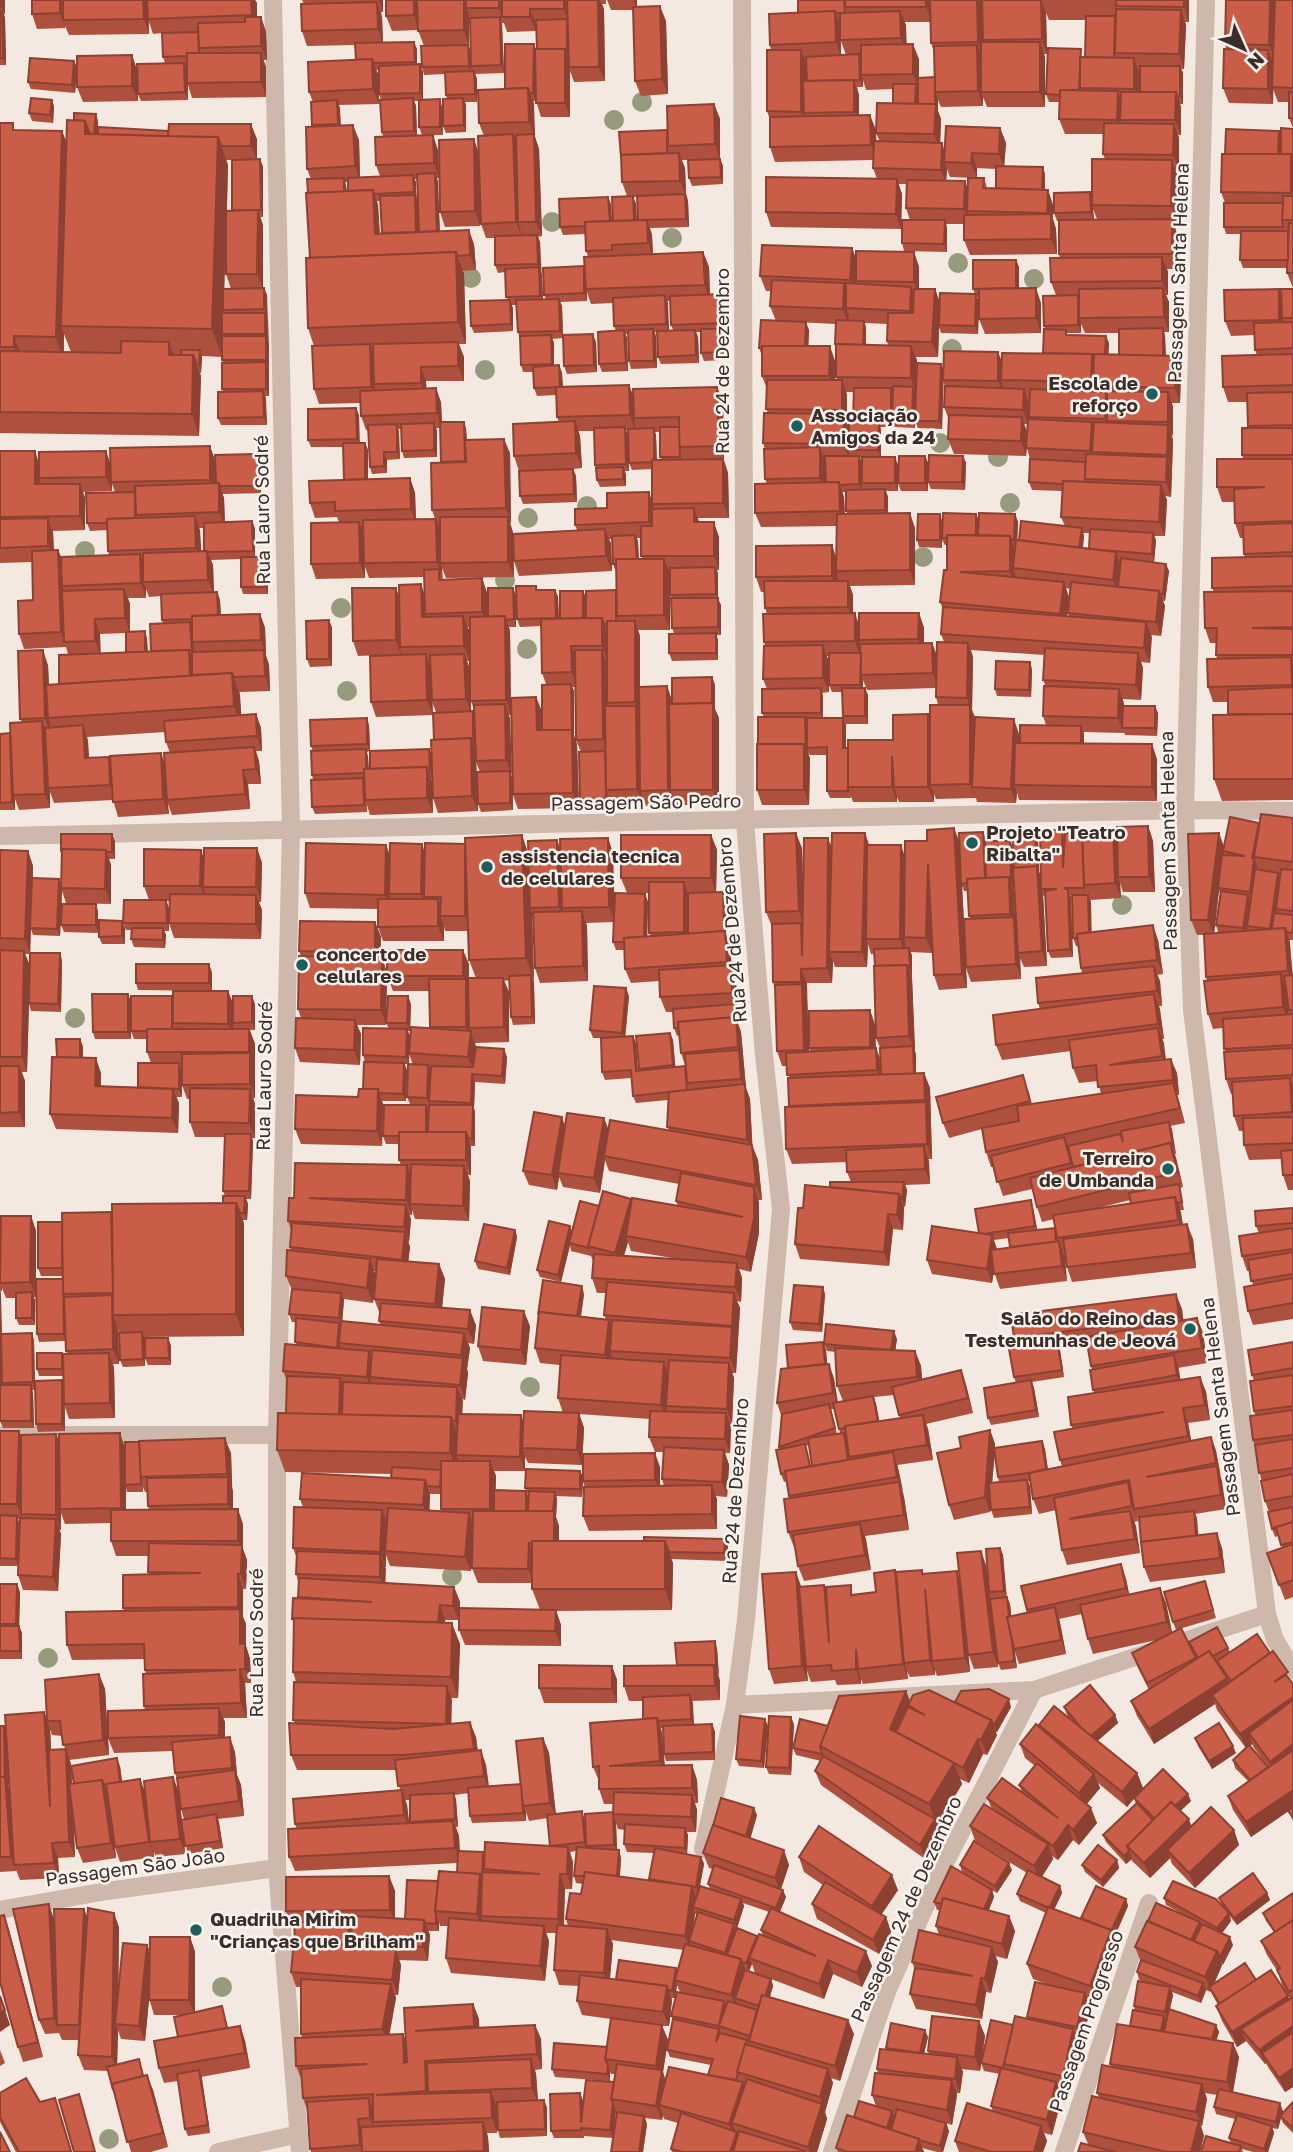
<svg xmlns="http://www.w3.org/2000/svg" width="1293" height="2152" font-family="'Golos Text',sans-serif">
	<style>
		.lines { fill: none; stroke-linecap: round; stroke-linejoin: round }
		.minor { stroke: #cdb8ab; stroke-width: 18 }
		.tree { fill: #989a7e }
		.wall { fill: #ae503e; fill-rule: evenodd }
		.shaded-wall { fill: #8d4132 }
		.building { fill: #ca5d48; stroke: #8d4132; stroke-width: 2 }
		.poi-dot { fill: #1e5e5d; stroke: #fbf3ed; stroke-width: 2.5 }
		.labels { text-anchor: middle; stroke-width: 5; stroke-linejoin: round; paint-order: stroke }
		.street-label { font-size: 19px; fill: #3b2e2a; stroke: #fbf3ed }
		.poi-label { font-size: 19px; font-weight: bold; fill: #3b2e2a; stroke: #fbf3ed; text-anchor: start }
	</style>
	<rect width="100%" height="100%" fill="#f4e9e0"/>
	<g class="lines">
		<g class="minor">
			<path d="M273,0L291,830L277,1435V1868L300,2152"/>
			<path d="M1206,0L1185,810L1192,1010L1267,1614L1275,1640L1293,1670"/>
			<path d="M0,836L1185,810L1293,811"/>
			<path d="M0,1435H277"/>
			<path d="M735,1705L1034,1690L1267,1614"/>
			<path d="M703,1849L735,1705L746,1620L781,1209L764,1055L745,821L742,0"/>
			<path d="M0,1910L107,1891L277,1868"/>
			<path d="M218,2152L299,2134"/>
			<path d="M832,2152L888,1989L943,1867L1034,1690"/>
			<path d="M1064,2152L1149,1903"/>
		</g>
	</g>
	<g class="tree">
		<circle cx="642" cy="102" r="10"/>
		<circle cx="614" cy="120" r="10"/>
		<circle cx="552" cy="222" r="10"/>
		<circle cx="672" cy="238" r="10"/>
		<circle cx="958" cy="263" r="10"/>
		<circle cx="471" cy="278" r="10"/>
		<circle cx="1034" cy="279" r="10"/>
		<circle cx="952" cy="349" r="10"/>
		<circle cx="485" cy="370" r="10"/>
		<circle cx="940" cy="443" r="10"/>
		<circle cx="998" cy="457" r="10"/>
		<circle cx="1010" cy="503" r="10"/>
		<circle cx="587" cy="506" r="10"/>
		<circle cx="528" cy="518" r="10"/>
		<circle cx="85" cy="551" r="10"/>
		<circle cx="923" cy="557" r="10"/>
		<circle cx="505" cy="580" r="10"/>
		<circle cx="341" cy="608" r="10"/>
		<circle cx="527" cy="649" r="10"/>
		<circle cx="347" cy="691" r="10"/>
		<circle cx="1122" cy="905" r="10"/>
		<circle cx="75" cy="1018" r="10"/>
		<circle cx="530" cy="1387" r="10"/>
		<circle cx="452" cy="1576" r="10"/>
		<circle cx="48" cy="1658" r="10"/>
		<circle cx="222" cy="1987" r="10"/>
		<circle cx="109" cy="2139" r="10"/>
	</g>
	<g class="wall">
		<path d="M0,0H5V14H4L5,18L6,65H0Z"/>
		<path d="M32,0H255L257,3V17H261L266,32L267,60H263L266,67V97L192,98L188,85V100L141,101L138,94L137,71L138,101L83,102L77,87L132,55L137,70L165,63L163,57L162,33L153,34L149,22V34L69,35L65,26V28L37,29L32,14Z"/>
		<path d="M302,0H383V12H381L382,17L383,43L417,49V65L423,72V100L440,99L443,135H422L419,127V101H414L416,106L417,136L438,150L439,178H437L440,231L474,244L476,270L463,271L464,274L466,344H459L464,357V381H426V388L441,402L442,422H464L466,429L467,439L510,453L511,523H510L513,534L577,530L575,525L607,508L649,492L652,502V469L632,470L629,463L628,430H626L629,471H625L626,486L600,487L597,480L595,465L594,431H578L580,436L582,468L573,469L576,476L577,502L523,504L520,496L519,471L514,456L559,422L557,417L556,395L537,396L534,388V372H523L521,365L520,340L518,332L516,305H512L513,331L474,333L471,326L507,300L505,272L498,273L495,265V238H486L481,224L480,175V226L445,227L440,212L479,153L484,136L479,123L536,49H537L536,24V31L507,32L504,23H502L504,73L475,74L477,79V102H465L466,105V132L446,133L443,126L447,98L446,95L445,74L424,75L422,67L468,45L471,52L470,19L469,16V45L424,46L418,30L392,31L386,16V0H606V4H602L604,9L605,81L574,82L570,71V117H541L536,101H533L535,137L539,149L542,236L538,237L540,242L543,299H546L544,295L584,266L585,270L588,256L586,251L585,234L563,235L560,227L611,204L612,221H613L627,196L622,182L621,157L668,133L714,104L720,119V159L723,166V184L692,186L689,178L688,160H682L685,168L686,194L688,201L689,227L650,228L652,235L653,254L703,252L709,267L710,294H721L724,301L725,330H722L724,336V360L704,361L701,353V332H696L698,337L699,363L661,364L658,357L657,332H655L656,337L657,368L631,369L629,361L628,334H625L627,338L628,371L602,372L599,364L616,331L614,326L613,303L591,304L587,292V301L560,302L562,306L563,338L552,339L554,343V365H559L562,373L563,387L629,385L633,396L717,387L723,402L724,460L728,473L729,518H698L699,522L719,537V570H717L718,574V599L721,605V635H716L718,640V660L672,661L669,653L674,633L672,628L670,579V630H638L640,636V687L667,686L672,701L712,677L715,685V709L719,718V805H675L674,800V805L646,806L643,797V804L611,805L608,797V806H583L580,799L581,752L576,740V687H572L574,691V736L577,744L579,808L518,809L513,795V810L481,812L478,804L480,772L476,762L478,811L438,813L433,798L434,740L436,712L432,702L433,715L376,717L371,702L382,655L358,656L353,641L396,588L399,597L424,593V577L369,578L365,567V578L316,579L311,564L339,522L337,517L315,518L310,503L344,480L343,447H311L308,440L359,415V443H365L368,450V479L410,478L415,493L416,519H435L432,510L441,462L440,428H436L437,431V457L404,458L402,451L401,429H398L400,459L387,460V473L372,474L370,467L369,430H366L361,416L360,403L319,404L314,389V346L308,328L310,258L308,193L311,179L307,169L313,127V102L309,92L356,60L355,45L307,46L302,31L304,4ZM376,70H379V94L381,100L382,132L383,137L376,165L380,176L360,177L359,140L341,126L339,105L379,104L378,74ZM414,179H417L419,232L418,203ZM345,182H348V191H347ZM633,197H637L638,220H637L636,204ZM377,201H381L382,233H380L378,205ZM667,301H670L671,325L673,330H669ZM655,432H660L661,460H657L656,435ZM637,538H641L642,559H639L638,542ZM609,539H612L613,564L616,572L617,592L586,597L583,591L560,619H559L558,597L555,590H537L536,586L517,619L520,627L541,626L542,673L546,684L542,712L536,697L512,778L511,775L510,719L509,715H511L510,631L509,627H516V596L513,588L488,617L487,593L482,578L443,580L442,568L446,578L514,577L513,552L514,561L519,576L612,571L611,544ZM468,627H470V694V669L467,661H470L469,630ZM471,701L475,712V717L473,711H471Z"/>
		<path d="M607,0H637V7L666,21L668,94L641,96L635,81L633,10H611Z"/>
		<path d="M798,0H1189V22H1185L1186,25L1184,69H1181L1183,73V104H1180L1181,107V135H1178L1179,138V170H1175L1177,175V221H1173L1177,234V269H1167L1168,272V295H1166L1169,302V332H1164L1165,336L1166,356L1181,371L1180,403H1172L1173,407L1172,437L1173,440L1171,497L1165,496L1167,500L1165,536H1154L1156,540L1154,562L1142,561L1169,571L1165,601H1163L1165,606L1161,636L1151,635L1150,663L1141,662L1143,668L1141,700L1123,699L1124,706L1158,713L1157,736L1125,735L1124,732V733L1083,732L1084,743L1157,759V801L1019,800L1017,792L1016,803L977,802L976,798L936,799L934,794V802H899L897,797V802H853L851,796V798H830L827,791V755H810L808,752L810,759L809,805H762L757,790L758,744L764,717L762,713L767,689L763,679L765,646L764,642L767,614L765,608L764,592H761L756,577L837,558V526L761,527L755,513L767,484L765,479V449L763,443L768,413L766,409L767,389L762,376V356L759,348L809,330L808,346L835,361V380H837L836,377V348L835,344L836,324L776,321L770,306L771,291H766L760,276L856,259L914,252L919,267V289H935L940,302L975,294L973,289L1016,260L1019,267V288L1041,303V333L985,334L979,319V297H977L979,302L978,334L941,333L939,327L938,357H915L917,360L916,380L941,364L943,370L998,352L1001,361L1043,353L1045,329L1044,326L1056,295L1051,282L1060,258L1059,254V221H1057L1054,213L1090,192L1092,196L1105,159L1103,154L1104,134H1065L1059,119L1060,102H1049L1046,94L1083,57H1085L1086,20H1049L1046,13L1047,54H1044L1045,57V107H987L983,97V106L941,107L938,100V111L941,119L940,143L945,152L1000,128L1006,143L1004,166L1043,167L1045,175V190H1048L1053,205V219L1056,229L1057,254L970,255L964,240V224H946L947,228V252L904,251L902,243L910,220L906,208V184H898L902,194L901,229L771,227L766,212L877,179L873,168V160L775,162L770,147V120L767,111L771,50L770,45L798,13ZM904,22H931V43L934,52L935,77L919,78V59L906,44V25ZM841,41L846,55H841ZM863,80L866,90L893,89V104L876,133L880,142L876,141V130L859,116V95L857,87H863ZM977,168L996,169V188H987L984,178L968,191L965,181H946L947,169L950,177L977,178ZM1093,209L1097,219H1094ZM865,323L888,324L887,341L888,345H866V328ZM1081,324L1085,333H1119V355L1108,354L1109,343L1067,335V333H1081ZM943,381L945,386L944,407L949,420L948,439L954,454L1026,456L1027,448L1030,459L1029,482L1032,490L1063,491L1061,517L1065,526L1017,540L1018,522L1015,514L979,520L976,514L942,521L940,514L917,540L919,547L942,548V540L945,545H947V570L940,602L943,609L941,634L944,642L936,654L932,643H924V628L919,613L859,624L853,613V595L850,586L915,585V528L888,513V497L886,491H898V465L881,457L880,427H893V423L895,427L915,428L916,393L915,421L918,428L942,429ZM846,392H854V421L849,427L847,423V395ZM1024,424H1028L1027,443ZM860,458H862V482V463ZM842,492H846L847,514H845L844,497ZM1083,533H1090L1089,549L1083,548L1084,536ZM1066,588L1071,589L1068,613L1069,616H1067ZM971,650L1044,655L1043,680L1046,687L1043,716L1046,725L1019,743V734L975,718L972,710L973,657ZM827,656H829V685L832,692H842L843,718H823V696L822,693L829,692L828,660ZM863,680L867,690L936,688V697L938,705L930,721L893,740L846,748V724H868V695L863,688Z"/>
		<path d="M1293,0V118L1289,102H1278L1273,89V104L1229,103L1223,88L1226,49L1225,44Z"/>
		<path d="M74,61L77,68L75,93L31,89L28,82Z"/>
		<path d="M52,100L54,107L53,123L32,121L29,113Z"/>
		<path d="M96,114L98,122V134L257,139V159H260L263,167V217H260L263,225V288H264L267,295L269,344V396H265L267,425H221L218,418L223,392L222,389L223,363L222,357L202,356L201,373H199L201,376L199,436L0,433V123L16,130L62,131L67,143L74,120ZM226,160H232V211H227L228,165ZM226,222V274L231,289H224ZM64,334L71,352H64Z"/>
		<path d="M1289,118H1293V128Z"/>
		<path d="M1293,129V288L1287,273L1288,268H1243L1240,260L1241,234H1226L1224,227L1225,203L1221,192L1225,154L1281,136Z"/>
		<path d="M1279,289L1281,295L1293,289V800L1222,801L1214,779L1228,714V702H1213L1208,687L1217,658L1216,655V643H1210L1205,628L1214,592L1212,588L1245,557L1244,554L1243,538H1240L1235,523L1234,502H1222L1217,487L1243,459L1242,455L1249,428L1247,402H1228L1223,387L1257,355L1255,350V335L1231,336L1225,321Z"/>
		<path d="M596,342L597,372L567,374L564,366Z"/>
		<path d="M210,446L215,461H260L261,493L222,494L224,498L225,523L252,521L255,529V557H265L268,564V594H243L241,587V559L211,560L213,565L214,592H217L220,600L221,615L260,614L265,628L266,655L269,665L270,691L239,692L241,715L256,714L261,728L262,751H256L259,761L261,784H248L250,809L172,815L168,804L169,814L118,817L113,800L54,803L50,792V808L19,810L15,799V810H0V734L11,737L22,722L20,719L48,665L49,684H59L68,654L66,647L24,649L19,634L33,600L32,562L0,563V451L39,462L111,464ZM112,484L115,492L87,523L90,531L107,530L108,551L109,555L61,557L58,550H54L53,531L85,530V498L83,492L112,491ZM199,528H204V551H201ZM146,589L149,597L161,596L162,620L163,623L151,652H148L147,639L145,631L130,632V604L128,598H146ZM126,633V652L100,653V634ZM165,732L166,742L170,753L164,763L161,753L110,761L109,757L89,758L87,737Z"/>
		<path d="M925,456L928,463V491H901L898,483Z"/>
		<path d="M963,456L966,463L965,490L931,489L928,482Z"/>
		<path d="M329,620L332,628V666L310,667L307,659Z"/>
		<path d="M1030,662L1032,670L1031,697L997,696L995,689Z"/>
		<path d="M369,725L370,751L429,749L432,756V778H431L432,782L433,813L370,815L367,805V812L315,814L312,807L313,780L312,775L313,751L311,746ZM370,751V769H369L368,757L367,752Z"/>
		<path d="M1293,818V940H1289L1293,975V1190H1288L1283,1175L1281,1159L1249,1160L1244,1145V1131H1239L1234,1116L1233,1094H1231L1226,1079L1225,1052L1223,1028L1213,1029L1208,1014L1207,981L1206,977L1204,935H1197L1191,920L1219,833L1224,847L1259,823ZM1219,890L1220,894L1216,925L1218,932L1214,933Z"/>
		<path d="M1148,826L1153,841L1155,892H1123L1120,883L1121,898L1090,900L1087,893V895L1091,902V932L1158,940L1163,974L1157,975L1160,981L1162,1006H1159L1164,1039H1162L1166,1059L1177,1073L1179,1095H1177L1185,1123L1170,1126L1176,1154H1175L1183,1187L1180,1188L1184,1210H1180L1183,1225L1193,1239L1196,1268L1072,1282L1067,1267L1065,1252H1063L1067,1281L1000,1289L994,1272L992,1283L932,1274L927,1260L979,1233L1031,1200L1033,1208L1037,1230L1056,1231L1054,1219L1042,1222L1037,1207L1032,1189L1003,1196L993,1167H991L986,1152L982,1129L949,1138L943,1123L1028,1090L1032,1104L1101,1094L1098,1081L1079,1083L1073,1068L1071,1051L1002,1060L996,1045L1040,1009L1038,1003L1082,973L1081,968L1078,946H1076L1073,938L1072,895H1070L1073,957L1051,958L1048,951L1046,896H1044L1043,895L1047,966L1024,967L1020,958L1021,979L971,982L966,968L967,988L939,990L934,975L932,938V953L911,952L912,956V977L916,1074L924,1073L930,1088L932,1159H928L930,1184L905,1185L907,1190L905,1207L904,1206L903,1230L893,1229L889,1266L800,1259L795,1244L803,1208L830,1187L851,1182L847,1172V1162L792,1164L786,1149L790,1107L789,1078L787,1066H782L777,1051L775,989L773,982L772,927L766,912L802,848L803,889L832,848L865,833L869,845L905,855L959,842L986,839V841L1013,848V868L1035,830L1038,838L1039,872L1041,876L1062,830L1065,835L1082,834L1113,828L1117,839ZM1013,868L1017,925L1015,920L1014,892L1013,888H1014ZM962,886L964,891H968L970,919L965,938ZM868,944L871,954H874L876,1038L881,1050V1061L876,1048L875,1025L870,1010L809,1048L811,1052H809L807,983H832L833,961L835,967H867ZM1130,1200L1131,1204L1090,1210ZM1009,1238L1010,1247L997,1249L994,1240Z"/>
		<path d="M522,835L528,853L557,840L561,850L608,838L613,853L614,912L645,894L648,902L647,937L651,936L649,933V893H627L621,878L711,835L717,850L716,893L723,892L726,900V935L730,946L732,969L736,980L737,1008H735L737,1021L741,1032L746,1088L750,1099L752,1145L758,1160L762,1200H758L759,1233L751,1272L739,1269L742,1278L741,1302L737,1301L740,1308L736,1373H732L734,1378L732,1424H730L731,1427L730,1453H725L729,1465L727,1497L716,1496L717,1500V1529L589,1531L583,1516L585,1487L583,1482L582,1497L556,1496L557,1499L556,1517L559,1526V1541L728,1546L727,1561L671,1559L673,1563L672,1610L556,1611L561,1625V1646L465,1645L459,1630L540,1610L532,1589V1583H478L472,1568L473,1545L471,1571L390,1566L386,1555V1567H385V1583L454,1587L460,1602L459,1620H445V1622L460,1644L458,1698H451V1724L476,1737L478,1751L486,1765L489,1786L521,1784L543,1738L549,1753L556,1814L582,1811L584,1819L613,1812V1804H604L599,1789V1781L593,1767L643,1719V1701H629L624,1686L717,1648L720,1700L692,1701L694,1725L712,1724L715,1732V1760L666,1761L664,1754L665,1766L692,1765L697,1780L698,1803H695L697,1810L696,1832H687L688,1835L687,1854L701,1857L704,1864L700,1886L710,1889L708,1884L713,1869L709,1868L703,1853L757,1815L750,1838L789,1865L781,1889L786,1897L780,1912L872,1966L862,1987L833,1974L824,1999L771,1979L773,1986L770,1997L854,2034L840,2081L831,2078L833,2083L825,2112L827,2119L817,2152H672L671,2149L678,2123L664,2119L663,2115L662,2120L645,2118L647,2124L643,2152H611L617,2114L616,2110L613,2138L584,2136V2138H554L551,2131L580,2093L583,2101L614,2082L615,2074H611L610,2072V2081L555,2077L552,2069L607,2047L611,2019L582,2015L577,2001L579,1986L559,1985L554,1970L556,1933H546L549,1941L545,1981L451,1973L446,1958L448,1926H440L439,1922V1931H428L430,1935L428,1961L399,1960L401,1965L398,1995H395L396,1998L389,2035L403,2034L406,2041L473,2004L479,2019V2028L535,2025L541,2039L542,2069L535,2070L536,2074L538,2100H544L547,2108V2136L500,2138L498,2130L497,2104L496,2105L497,2133H487L488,2137L489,2152H311L310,2149L307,2110L303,2098L302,2081L296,2066L302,2038L301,2034V1987H296L291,1972L295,1941V1926H292L286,1911L389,1876L395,1891V1919H405L438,1881L457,1873V1863L295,1871L289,1857L297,1829L295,1824L400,1790L396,1770H297L291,1755L295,1724L293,1720L296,1682L293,1672L294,1624L292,1619L298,1599V1581L296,1574L297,1559L293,1548L303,1507L300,1499L391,1478V1474L285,1472L277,1450L286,1414L287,1381L283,1371L297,1345L295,1342L296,1322H292L289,1314L292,1290L286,1276L291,1250L290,1247L291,1230L288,1221L294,1198L401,1165L399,1160V1144H386L383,1136L410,1104L407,1097L413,1065L409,1054V1064H405L407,1071L406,1101H382L383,1104L382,1146L301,1144L295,1129L358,1097L363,1089L365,1062L363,1055L389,1029L386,1023L411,1004L410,1031H407L410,1036L409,1050L430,1028L429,991H393L387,976L469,964V978H476L469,960L468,931H445L444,926V941H383L378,927V909L310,908L305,893L386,845L390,855L425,853L465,844ZM688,893H715L688,894ZM532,914L534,919L535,968L540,983L588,981L587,926L586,923L614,922L613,942L616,950H624L625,969L631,983L659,981L660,997L666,1012H673L674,1028L677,1036L679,1035L681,1053L686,1068L675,1067L673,1040L670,1033L639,1069V1071H638L636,1044L633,1036H625L629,996L590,1030L593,1038H601L602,1072L605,1080L631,1078L633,1096L636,1103L668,1100L667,1127L669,1130H608L604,1118L565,1126L523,1171L529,1185L557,1190L559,1177L563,1187L600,1193L605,1160L609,1171L679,1184L676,1201L678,1206L632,1201L599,1206L572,1232L570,1226L537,1270L540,1277L561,1282L570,1245L571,1251L591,1256L593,1261L592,1278L597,1293H606L604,1315L606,1319L581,1316L584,1294L538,1315L535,1348L540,1363L560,1365L558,1398L563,1413L523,1421L521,1415L462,1414V1399L465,1400L468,1373L467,1369L470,1348L468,1343L474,1344L476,1325L442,1308L445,1279L439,1264L408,1262L410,1247L408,1242H409L411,1219L409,1215H412V1210L415,1219L469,1221L470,1181L468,1175H471V1146H475V1113L474,1108L475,1082L505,1084L507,1057L476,1047L475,1043L509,1042V992L504,981L510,980L511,1017L513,1025L535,1024ZM628,1242L631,1251L678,1259L624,1256ZM374,1271H376L374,1299L380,1314L379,1321L381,1325L342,1321L344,1299L373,1303L375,1274ZM579,1414L650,1419L649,1437L655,1452H664L662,1479L664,1486H660V1467L583,1477L580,1471L525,1488L528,1495H529V1499L526,1491L495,1490L496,1476L494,1471H525V1457L528,1463L582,1465L584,1428ZM430,1494H441V1509L442,1512L429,1511ZM661,1728H663L664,1752L662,1733ZM469,1793L470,1816L472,1823L526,1821V1812L529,1821L547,1818L550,1846L485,1856L483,1852L460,1851L459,1836L456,1827H458L456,1800L454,1795ZM405,1800H410L411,1823H409L407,1805ZM616,1823L618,1829L625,1830L624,1844L627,1852L654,1853L650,1880L620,1876L621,1858L619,1850H617ZM576,1851L574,1876L576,1883L583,1884L581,1894L566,1919L568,1926H564L565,1889H572L573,1862L570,1852ZM743,1903L769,1912L761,1930L763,1936L758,1937L757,1936L736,1930V1928H737L744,1906ZM695,1914L697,1915L693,1928ZM611,1940L684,1950L677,1972L676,1968L616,1979L610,1978L613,1944ZM752,1964L755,1973L749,1971ZM677,1985L680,1992L671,2016L673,2020L667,2050L670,2057L711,2065L708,2075L665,2079L663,2072L668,2040L662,2026H669L672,2000L671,1998H675Z"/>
		<path d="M115,841V859H109L111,865V904L66,903L62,891L60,936L33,935L31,929L30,954H25L30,966L60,953L62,961L61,1012L31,1011L29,1004L27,1072H22L25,1081V1127H0V850L28,851L33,866V878L61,884Z"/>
		<path d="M257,848L262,863L261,902H259L262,910L261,939L174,938L169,923V931H164L166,935L165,948L134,947L131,939L132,930H126L123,923L149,900L144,886L204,858ZM166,901H169V920Z"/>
		<path d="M96,904L98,912V933L64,932L61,925Z"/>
		<path d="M375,922L381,937L380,958H382L387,972L386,1025H357L361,1034L360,1065L300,1062L295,1048L301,1018L298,1009L301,956L299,951Z"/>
		<path d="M125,928V944H102L99,937Z"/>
		<path d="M212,972V991L138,990L136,983Z"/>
		<path d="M228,991L233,1004H255V1030H250L255,1044V1098H253L255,1104V1138H252L253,1142L251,1199H246L248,1204L247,1220H243L244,1224V1336L144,1337L145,1366L123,1367L120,1360L119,1334L118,1329L119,1364H113L114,1368L115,1418L69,1419L65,1407V1431L38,1432L36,1424L35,1390H32L33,1393L34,1428H3L0,1421V1234L1,1238L31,1216L36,1231V1279H63V1276H41L38,1268L62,1222L223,1203L225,1196L223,1191L225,1137H195L190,1122V1099H187L182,1085V1097H176L179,1103L178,1133L56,1129L50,1114L57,1057L83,1046V1058L101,1073V1086L138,1087L151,1063L147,1052V1039H134L131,1031L172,996ZM2,1288L6,1298H16V1318L19,1325H35L34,1297H36L37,1334L39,1342L65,1341L67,1354L63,1357L62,1353L37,1369L39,1376H63V1385L62,1380L35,1385L34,1341L32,1333L2,1334L0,1291H2ZM1,1344L2,1383V1385H1Z"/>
		<path d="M128,994L131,1002V1039H95L93,1032Z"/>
		<path d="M1293,1208V1319L1253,1325L1248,1311L1253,1285L1249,1271H1247L1242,1256L1259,1233L1256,1226Z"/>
		<path d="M515,1230L517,1237L510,1275L478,1269L475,1261Z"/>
		<path d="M825,1294L822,1332L793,1330L790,1322Z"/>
		<path d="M1182,1309L1183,1320L1197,1318L1203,1333L1207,1363L1178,1368L1180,1380L1200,1377L1206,1392L1210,1420L1188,1423L1191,1440L1211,1437L1216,1451L1226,1509L1195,1514L1198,1535L1222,1548L1225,1573L1150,1582L1144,1567L1139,1522L1137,1516L1138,1521L1134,1522L1140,1553L1067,1565L1062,1550L1056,1510L1039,1514L1033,1499L1030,1481H1028L1030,1487L1032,1514L994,1518L991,1510V1501L990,1512L954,1520L949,1505L961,1448L990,1430L995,1444V1448L1042,1441L1045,1449L1048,1469L1062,1466L1060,1460L1073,1429L1071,1425L1094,1393L1092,1370L1087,1344L1059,1347L1064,1377L1032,1382L1034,1388L1039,1417L991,1425L988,1418L1016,1383L1014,1377L1017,1348L1014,1338ZM995,1454L998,1477L999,1482L992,1483Z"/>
		<path d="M530,1326L526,1365L483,1361L478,1346Z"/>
		<path d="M168,1338L171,1346V1365H148L145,1358Z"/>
		<path d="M897,1339L895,1351H915L921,1366L922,1379L961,1370L966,1385L973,1413L926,1424L928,1429L933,1460L897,1465L904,1497L909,1530L865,1536L871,1570L804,1581L798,1566L795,1546L794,1547L788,1532L790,1498L787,1481L784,1482L781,1474L779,1447L781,1415L777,1403L788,1368L823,1342L826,1350L827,1364H829L834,1379L838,1402L843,1401L837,1386L836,1352L827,1351L824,1344ZM894,1395L900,1418L879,1421L874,1397ZM831,1409H835L840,1433L837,1434ZM809,1445L812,1466H811L806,1446Z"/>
		<path d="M1293,1342V1597L1285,1600L1267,1553L1282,1548L1278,1536L1275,1537L1272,1529L1269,1512L1265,1501L1255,1447L1253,1440L1255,1415L1254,1411V1380L1252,1375Z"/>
		<path d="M0,1431H19L21,1437L56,1434L59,1442L231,1453L233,1509L243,1524V1549L247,1560L246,1589H243V1617L246,1624V1646L250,1659L251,1683H245L247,1718H223L225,1722V1737L235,1752L237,1775L241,1785L244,1816L218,1819L223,1848L188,1854L184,1838L185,1854L156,1857L154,1852V1857L120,1862L115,1847L116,1858L83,1863L77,1848L73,1812L75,1857L58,1858L59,1878L20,1880L16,1870V1871L0,1872V1726H4L6,1731L44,1712L47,1719L99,1674L105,1689L109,1755L69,1760L71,1764L72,1784L120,1766L122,1781L145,1791H178L177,1780L175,1773L173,1751L114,1753L108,1738L145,1710L144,1706L146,1674L145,1670L144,1659L72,1660L67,1645L124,1611L123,1608L149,1574V1556H116L111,1541V1523L65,1524L61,1513V1530H59L61,1534L58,1591L23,1590L18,1575V1566H0ZM143,1487L145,1492H147L148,1506L149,1510H126V1488L127,1492H143ZM18,1519H20L19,1555V1523ZM50,1729L52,1735L62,1736L65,1749L51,1750ZM7,1755L9,1790L8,1786ZM180,1805L181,1809L184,1819L182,1820Z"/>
		<path d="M1000,1548L1003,1555L1006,1597L1010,1604L1011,1616L1027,1613L1021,1586L1121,1564L1126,1579L1129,1594L1166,1603L1172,1633L1181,1628L1196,1659L1189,1642L1228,1648L1230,1652L1270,1653L1293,1684V1821L1288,1811L1251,1837L1233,1810L1228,1796L1248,1781L1235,1768L1233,1760L1246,1748L1217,1710L1215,1704L1154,1744L1137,1716L1131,1701L1149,1690L1138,1668L1132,1653L1157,1640L1093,1654L1088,1639L1082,1614L1059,1619L1066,1654L1019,1664L1015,1652L1017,1668L1001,1670L998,1663L994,1630L998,1667L974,1669L968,1653L970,1672L937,1676L935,1670V1675L910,1677L907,1671L908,1679L863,1684L861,1679V1684L837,1685L835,1680L811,1682L807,1671L808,1681L774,1684L769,1669L802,1587L824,1585L827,1592L854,1595L876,1592L895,1570L897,1576L924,1574L960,1578L986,1565L988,1584ZM1252,1744L1254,1748L1268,1767L1250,1746Z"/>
		<path d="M1205,1581L1216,1618L1176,1630L1173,1622Z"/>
		<path d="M0,1584L20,1592L19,1626L22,1633V1659H0Z"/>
		<path d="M612,1666L617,1680V1703H544L539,1688Z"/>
		<path d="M906,1691L910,1701L955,1702L1011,1707L997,1732H995L997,1735L987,1755L983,1754L969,1783L960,1779L962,1784L938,1824L941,1833L925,1859L821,1785L815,1771L821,1761L796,1755L793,1748L828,1726Z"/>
		<path d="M1064,1707L1115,1715L1118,1723L1097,1741L1137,1773L1143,1788L1135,1798L1191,1801L1180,1811L1191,1826L1234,1830L1239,1845L1195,1888L1172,1864L1170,1858L1150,1878L1132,1861V1859L1126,1864L1106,1842L1103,1835L1136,1804L1134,1798L1127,1807L1098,1783L1100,1788L1087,1804L1097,1823L1079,1845L1073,1840L1058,1860L1052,1856L1053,1859L1042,1877L1060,1886L1062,1893L1054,1910L1082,1920L1081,1918L1126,1899L1128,1906L1114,1938L1116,1945L1096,2001L1087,1998L1090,2007L1083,2042L1077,2041L1078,2044L1068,2091L1059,2089L1062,2097L1052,2135L1044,2133L1047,2141L1043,2152H959L955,2141L993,2111L991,2106L1000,2074L984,2071L981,2063L1013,2025L1028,2019L1027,2017L1049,1985L1033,1979L1027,1964L1046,1913L1020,1901L1017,1894L1027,1873L975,1841L970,1826L992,1809L987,1798L1022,1792L1019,1785L1035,1766L1025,1758L1020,1744L1040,1728L1039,1725L1070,1719L1067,1715Z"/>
		<path d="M794,1724L791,1775L769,1774L766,1767Z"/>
		<path d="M768,1726L764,1768L739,1766L736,1759Z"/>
		<path d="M1195,1738L1236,1753L1212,1769L1198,1746Z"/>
		<path d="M799,1857L898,1890L881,1915L886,1917L891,1932L879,1954L817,1919L812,1904L823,1885L804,1872Z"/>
		<path d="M1117,1860L1119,1868L1103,1887L1085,1872L1082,1865Z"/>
		<path d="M960,1865L1012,1870L997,1893L992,1890L994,1897L989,1910L1009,1916L1015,1931L1007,1959L995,1956L998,1962L991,1993L986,1992L982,2019L916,2009L910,1994L915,1970L912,1962L939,1935L936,1926L940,1910H937L934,1902L962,1872Z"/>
		<path d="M1267,1893L1270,1900L1237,1925L1229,1915L1231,1921L1222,1933L1233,1945L1222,1965L1214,1984L1256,1980L1289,1999H1290L1282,1985L1278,1972L1267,1955L1261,1941L1274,1932L1266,1921L1263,1913L1293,1893V2087L1285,2092L1268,2067L1266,2063L1265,2064L1246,2041L1237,2047L1222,2021L1216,2006L1218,2005L1211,1992L1205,1990L1201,2003L1172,1992L1173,1995L1170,2010L1216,2025L1219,2032L1216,2040L1239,2057L1233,2092L1283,2111L1282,2113L1293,2102V2133L1283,2123L1281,2118L1278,2129L1272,2128L1274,2133L1268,2152H1253L1242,2149L1243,2152H1201L1231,2143L1229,2138L1235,2119L1216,2114L1214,2107L1217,2095L1205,2093L1207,2099L1202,2126H1201L1204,2136L1200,2152H1078L1088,2144L1083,2132L1099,2097L1097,2093L1111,2067L1110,2064L1130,2026L1135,2011L1134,2006L1147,1983L1139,1980L1137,1972L1141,1962L1135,1947L1148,1921L1179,1912L1166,1905L1164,1898L1222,1905L1219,1898Z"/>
		<path d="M84,1909L87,1918L119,1927L118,1996L147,1945L150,1952L190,1937L195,1952V2013L222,2006L228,2028L240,2026L245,2041L250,2068L201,2077L210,2133L188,2136L185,2129L178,2081L164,2083L159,2068L178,2037L186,2015H154L149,1998L145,2041L121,2039L118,2030L117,2064L141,2066L144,2076L153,2090L168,2147L151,2152H131L108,2071L84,2070L78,2055L80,2040H62L59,2033L45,2034L39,2020L54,1919Z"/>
		<path d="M4,1915L9,1930L43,2057L23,2062L18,2047Z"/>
		<path d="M979,2021L985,2036L980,2071L961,2069L963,2072L960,2093H957V2095L952,2125L946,2123L949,2131L943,2152H937L922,2148L924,2152H838L836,2148L854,2117L876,2106L872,2095L878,2073L877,2069L886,2049V2048L928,2037L924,2054H929L928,2051Z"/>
		<path d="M0,2050L5,2063L0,2066Z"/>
		<path d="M0,2093L40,2102L60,2113L72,2152H16L0,2122Z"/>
	</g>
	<g class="shaded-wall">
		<path d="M2,0H5V14L2,7Z"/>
		<path d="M60,0H65L63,20L65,28L60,13Z"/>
		<path d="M143,0H146L148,5V19L149,34L144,19Z"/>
		<path d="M251,0H255L257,3V30L252,15Z"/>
		<path d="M379,0H383V12Z"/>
		<path d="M414,0H419V30L414,15Z"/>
		<path d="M464,0H467L466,8L469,16V45L464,30Z"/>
		<path d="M499,0H504L502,17L499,8Z"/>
		<path d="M564,0H569V24L564,9Z"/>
		<path d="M598,0H600L604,9L605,81L599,67Z"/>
		<path d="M634,0H637V10Z"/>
		<path d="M926,0H932V22L926,7Z"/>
		<path d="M977,0H983V57L978,42Z"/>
		<path d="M1041,0L1046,13L1047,54L1042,39Z"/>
		<path d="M1184,0H1189V22L1184,7Z"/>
		<path d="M1270,0H1276L1275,60L1269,45Z"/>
		<path d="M377,2L382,17L383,44L378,29Z"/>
		<path d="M660,6L666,21L668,94L662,79Z"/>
		<path d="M530,9L536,24V31L530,17Z"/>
		<path d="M1181,10L1186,25L1184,69L1179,54Z"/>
		<path d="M2,11L5,18L6,65L3,58Z"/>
		<path d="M835,11L840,26L841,57L836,42Z"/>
		<path d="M900,11L906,25L907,53L901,38Z"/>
		<path d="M261,17L266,32L267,60L261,46Z"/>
		<path d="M500,17L502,25L504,73L501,65Z"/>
		<path d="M414,42L417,49V69L415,62Z"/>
		<path d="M1040,42L1045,57V107L1040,92Z"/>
		<path d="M534,44L537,52L536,101L533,93Z"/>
		<path d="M913,44L919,59V89L913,74Z"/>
		<path d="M468,45L471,53V73L469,66Z"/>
		<path d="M977,45L983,59L981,92L983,97V106L978,91Z"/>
		<path d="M565,49L570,63L569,67L570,71V117L565,103Z"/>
		<path d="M801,50L807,65L806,113H804L806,120V127L801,112Z"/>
		<path d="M1268,50L1274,65L1273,104L1268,89Z"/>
		<path d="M261,53L266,67V97L261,82Z"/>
		<path d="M859,54L862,62L861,75L863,80V87L860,80Z"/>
		<path d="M132,55L137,70L138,101L132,86Z"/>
		<path d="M1134,58L1139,73V103L1134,89Z"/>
		<path d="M372,59L378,74L379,104L373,89Z"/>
		<path d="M74,61L77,68L75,93L72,85Z"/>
		<path d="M184,63L187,70L188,100L185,92Z"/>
		<path d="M420,64L423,72V101L420,93Z"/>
		<path d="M1180,66L1183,73V104L1180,96Z"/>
		<path d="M474,71L477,79V102L475,94Z"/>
		<path d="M854,80L859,95V127L854,112Z"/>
		<path d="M916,84L918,91V115L915,107Z"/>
		<path d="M528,88L534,103L535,137L529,122Z"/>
		<path d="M1118,91L1123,106L1120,120L1123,126L1122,135L1117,120Z"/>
		<path d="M1176,92L1181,107V135L1175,120Z"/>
		<path d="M936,93L938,100V111L941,119L940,149L934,134Z"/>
		<path d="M413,98L416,106L417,138L414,131Z"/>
		<path d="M463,98L466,105V132L464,125Z"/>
		<path d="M440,99L442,107L443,135L440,127Z"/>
		<path d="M52,100L54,107L53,123L50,115Z"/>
		<path d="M337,100L340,108L341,131L338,124Z"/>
		<path d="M714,104L720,119V159L715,144Z"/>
		<path d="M96,114L98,122L97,144L94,136Z"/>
		<path d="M870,115L876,130L877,160L871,145Z"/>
		<path d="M85,121L95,148L85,134Z"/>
		<path d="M251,124L257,139V160L251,146Z"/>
		<path d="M1174,124L1179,138V170L1173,155Z"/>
		<path d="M353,125L359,140L360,181L355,166Z"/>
		<path d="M1000,128L1006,143L1004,169L999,154Z"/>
		<path d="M62,131L70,153L61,326L64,334L63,359L56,337Z"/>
		<path d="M1279,131L1282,138L1281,165L1278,157Z"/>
		<path d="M513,134L519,149L518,222L521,232L522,237L516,222Z"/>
		<path d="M534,134L539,149L542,236L536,222Z"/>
		<path d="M433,135L438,150L439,178L434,163Z"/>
		<path d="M218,137L228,165L223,334H222L223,337L222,357L212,329Z"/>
		<path d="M474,139L479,154L480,226L475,211Z"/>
		<path d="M942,143L947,158L944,162L947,169L946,185L941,170Z"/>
		<path d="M679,153L685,168L686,194L688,201L689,227L686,219V195L680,181Z"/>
		<path d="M972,153L977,168V178L971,163Z"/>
		<path d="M1291,154L1293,159V198L1291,193Z"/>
		<path d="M260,159L263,167V217L261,210Z"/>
		<path d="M720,159L723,166V184L721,177Z"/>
		<path d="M1172,160L1177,175V221L1171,206Z"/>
		<path d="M1043,167L1045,175L1044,197L1042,190Z"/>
		<path d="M435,173L438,181L440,239L437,231Z"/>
		<path d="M413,175L416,182V199L418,203L419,243L416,235L415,196L414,192Z"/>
		<path d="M344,178L346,185L347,204L345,197Z"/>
		<path d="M897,179L902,194L901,229L896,214Z"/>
		<path d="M965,181L970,196L967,211L969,216V224L964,209Z"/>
		<path d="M373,190L378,205L380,248L375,234Z"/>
		<path d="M1048,190L1053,205V219L1056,229L1057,254L1051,239V224L1047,213Z"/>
		<path d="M1090,192L1093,199L1092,205L1093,209L1094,220L1091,212Z"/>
		<path d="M633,196L636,204L637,232L634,224Z"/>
		<path d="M608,197L611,204L612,232L610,225Z"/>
		<path d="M258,210L263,225V289L257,274Z"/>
		<path d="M1172,219L1177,234V269L1172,254Z"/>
		<path d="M647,220L652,235L653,258L648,243Z"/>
		<path d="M945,220L947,228V252L944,244Z"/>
		<path d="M469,230L474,244L476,270L470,255Z"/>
		<path d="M537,235L540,242L541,271L538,264Z"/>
		<path d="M852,248L858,263L856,281V294L850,280Z"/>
		<path d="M456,252L464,274L466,344L458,322Z"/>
		<path d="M703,252L709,267L710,300L705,285Z"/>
		<path d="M914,252L919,267V297L914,282Z"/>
		<path d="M1162,257L1168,272V295L1162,281Z"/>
		<path d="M1016,260L1019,267V297L1016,289Z"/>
		<path d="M584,266L586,274V289L587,301L584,293Z"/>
		<path d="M539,267L542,275L543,304L540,296Z"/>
		<path d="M844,283L849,297L846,308L849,316L848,324L843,309Z"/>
		<path d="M911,287L916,301L915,326L910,311Z"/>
		<path d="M264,288L267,295V317L264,309Z"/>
		<path d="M1036,288L1041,303V333L1036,318Z"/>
		<path d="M1163,288L1169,302V332L1164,317Z"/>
		<path d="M935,289L940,304L938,357L932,342Z"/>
		<path d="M1279,289L1284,303L1282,318L1285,327V334L1279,320Z"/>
		<path d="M721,294L724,301L725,330L722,323Z"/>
		<path d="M976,294L979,302L978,334L975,326Z"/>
		<path d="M665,295L668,303L669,332L666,324Z"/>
		<path d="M1078,295L1079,318L1081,324V333L1078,325Z"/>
		<path d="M559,299L562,306L563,338L560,331Z"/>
		<path d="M510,300L513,308V331L511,324Z"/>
		<path d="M265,313L268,320V341L265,334Z"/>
		<path d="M864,321L866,328V353L863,345Z"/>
		<path d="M806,322L809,330L808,358L805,351Z"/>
		<path d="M1163,328L1165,336L1166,368L1163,360Z"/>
		<path d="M653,329L656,337L657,368L654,361Z"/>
		<path d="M721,329L724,336V360L721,352Z"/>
		<path d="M624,330L627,338L628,371L626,363Z"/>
		<path d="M695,330L698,337L699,363L696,355Z"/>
		<path d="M593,334L596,342L597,372L594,365Z"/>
		<path d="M551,335L554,343V371L552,364Z"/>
		<path d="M14,336L22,358L21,369L14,347Z"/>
		<path d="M266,336L269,344V368L266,360Z"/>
		<path d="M1106,336L1109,343L1108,366L1105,358Z"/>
		<path d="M169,342L177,363L169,355Z"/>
		<path d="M458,342L464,357V381L458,366Z"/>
		<path d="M370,344L375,359L374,384L376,391L377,402L371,387Z"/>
		<path d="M830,346L835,361V390L829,376Z"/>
		<path d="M911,346L917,360L916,393L911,378Z"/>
		<path d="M200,350L202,358L201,373L199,365Z"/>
		<path d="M998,352L1004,367L1001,380L1003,387V396L998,381Z"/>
		<path d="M1092,354L1097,369L1093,386L1096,397L1091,382Z"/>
		<path d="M193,355L201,376L199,436L192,414Z"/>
		<path d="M1176,356L1181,371L1180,403L1175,388Z"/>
		<path d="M266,362L269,370V396L266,389Z"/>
		<path d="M941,364L944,371L942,429L939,421Z"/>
		<path d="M559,365L562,373L563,395L560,387Z"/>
		<path d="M421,367L426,381L427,398L421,383Z"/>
		<path d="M842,380L847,395V423L849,428V458L843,444L844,416L842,410Z"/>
		<path d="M629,385L635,400L634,418L635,422V430L630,415Z"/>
		<path d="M717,387L723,402L724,460L719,446Z"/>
		<path d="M913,387L916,394L915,428L912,420Z"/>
		<path d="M436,388L441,402L442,428L437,413Z"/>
		<path d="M891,388L894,395L892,420L893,427L891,419Z"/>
		<path d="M1024,389L1029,404L1028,424L1023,410Z"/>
		<path d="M263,391L266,398L267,425L264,417Z"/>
		<path d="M1106,392L1111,406L1107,421L1110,430V434L1105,419Z"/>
		<path d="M1168,392L1173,407V437L1168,422Z"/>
		<path d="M356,408L359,415L360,446L357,439Z"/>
		<path d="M1022,417L1027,432L1026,456L1021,441Z"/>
		<path d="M575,421L580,436L582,468L576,453Z"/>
		<path d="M464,422L466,429L468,469L465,461Z"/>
		<path d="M879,422L881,429V458L878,450Z"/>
		<path d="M1092,422L1097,437L1092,452L1096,462V466L1090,451Z"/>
		<path d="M434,423L437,431V457L434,450Z"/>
		<path d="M397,424L399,432L400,459L397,452Z"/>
		<path d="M1168,425L1173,440L1172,470L1167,455Z"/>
		<path d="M625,427L628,435L629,471L626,464Z"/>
		<path d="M654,428L656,435L657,469L654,462Z"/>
		<path d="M504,439L510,453L511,523L506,508Z"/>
		<path d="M365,443L368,450V489L365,481Z"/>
		<path d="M210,446L215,461L216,495L210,480Z"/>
		<path d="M820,447L825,462L826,493L820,478Z"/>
		<path d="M35,451L40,466L39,478L40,481V499L35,484Z"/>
		<path d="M106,451L111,465L112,491L106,477Z"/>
		<path d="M384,452L387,460V473L384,466Z"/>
		<path d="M258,454L260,461L261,493L258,486Z"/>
		<path d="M859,456L862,463V492L859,484Z"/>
		<path d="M925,456L928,463V491L925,483Z"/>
		<path d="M963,456L966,463L965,490L962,482Z"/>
		<path d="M895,457L898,465V491L895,483Z"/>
		<path d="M1167,457L1172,472L1171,497L1166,482Z"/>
		<path d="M723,459L728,473L729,518L723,503Z"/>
		<path d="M623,467L626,474V486L623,479Z"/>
		<path d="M573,469L576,476L577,502L574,494Z"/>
		<path d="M410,478L415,493L416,524L411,509Z"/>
		<path d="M839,482L844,497L845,526L840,511Z"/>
		<path d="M219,483L224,498L225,527L219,512Z"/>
		<path d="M80,484L85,498V530L80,516Z"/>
		<path d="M1161,485L1167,500L1165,536L1159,522Z"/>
		<path d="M885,489L888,497V517L885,510Z"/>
		<path d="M649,492L654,508V537L649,522Z"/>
		<path d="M694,508L699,523L694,522Z"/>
		<path d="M910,513L915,528V585L910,570Z"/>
		<path d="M940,514L942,522V548L940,540Z"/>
		<path d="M976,514L979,521V546L976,538Z"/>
		<path d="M1015,514L1018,522L1017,547L1014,540Z"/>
		<path d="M195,516L200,530L202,563L196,548Z"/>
		<path d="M508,517L513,532L514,577L508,562Z"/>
		<path d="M48,518L53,533L54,561L48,546Z"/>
		<path d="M436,519L441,534L440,563L442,568V577L437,562Z"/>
		<path d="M252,521L255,529V558L253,551Z"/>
		<path d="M359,522L365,537L364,563L365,567V578L360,563Z"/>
		<path d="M714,522L719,537V570L714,556Z"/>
		<path d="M1082,528L1084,536L1081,559L1078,551Z"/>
		<path d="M605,529L611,544L612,571L606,556Z"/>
		<path d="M1153,533L1156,540L1154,562L1152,554Z"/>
		<path d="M635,535L638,542L639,570L637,563Z"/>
		<path d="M1010,536L1015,550L1013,568L1015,575V585L1010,571Z"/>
		<path d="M832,545L837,560L838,591L832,576Z"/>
		<path d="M58,550L64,565L62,586L65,593V642L61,632Z"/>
		<path d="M207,551L213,565L214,595L208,580Z"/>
		<path d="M1116,552L1121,567L1118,595L1113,580Z"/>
		<path d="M140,554L145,569L143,582L146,589V598L141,583Z"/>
		<path d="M265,557L268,564V594L265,587Z"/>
		<path d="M664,559L670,574V630L664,615Z"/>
		<path d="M1166,564L1169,571L1165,601L1163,594Z"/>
		<path d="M715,567L718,574V599L721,605V635L718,627V600L716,594Z"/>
		<path d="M482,578L487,593L488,627L482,612Z"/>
		<path d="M848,581L853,595V621L848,607Z"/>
		<path d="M1064,582L1069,597L1066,629L1060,614Z"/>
		<path d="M421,584L426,599L425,614L427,619L422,617Z"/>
		<path d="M396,588L401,603L400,647L401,655L396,640Z"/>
		<path d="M513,588L516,596V627L514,619Z"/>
		<path d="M124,589L130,604V633L125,618Z"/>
		<path d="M555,590L558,597L559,626L556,618Z"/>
		<path d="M583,591L586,598V630L583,623Z"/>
		<path d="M1159,591L1165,606L1161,636L1156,622Z"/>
		<path d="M217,592L220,600L221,626L218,618Z"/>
		<path d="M855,613L860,628L859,640L860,645V656L855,641Z"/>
		<path d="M919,613L924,628V654L918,639Z"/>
		<path d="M260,614L265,628L266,655L261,640Z"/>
		<path d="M463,616L469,630L470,661L464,646Z"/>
		<path d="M505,616L510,631L511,715L506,700Z"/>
		<path d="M602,618L607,633L608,661L602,646Z"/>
		<path d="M95,619L100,634L101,656L95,641Z"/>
		<path d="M329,620L332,628V666L329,659Z"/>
		<path d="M635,621L640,636V717L635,702Z"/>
		<path d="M190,622L193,630L192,642L194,646V657L192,650Z"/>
		<path d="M1146,622L1152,637L1150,663L1144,648Z"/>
		<path d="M145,631L147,639L148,663L145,655Z"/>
		<path d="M716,633L718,640V660L716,653Z"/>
		<path d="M932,643L938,658V688L933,673Z"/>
		<path d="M968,643L973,657L972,710L976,720L972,787L976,799L970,784V707L967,698Z"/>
		<path d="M823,645L828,660L829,692L823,678Z"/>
		<path d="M571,646L577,661V687L572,672Z"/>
		<path d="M43,650L48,665L50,717L48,718L50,723V733L45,718Z"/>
		<path d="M189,650L194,665L195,694L190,680Z"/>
		<path d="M264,650L269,665L270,691L265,676Z"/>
		<path d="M602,650L607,665L608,754L603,739Z"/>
		<path d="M861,653V675L863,680V692L860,685Z"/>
		<path d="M1138,653L1143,668L1141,700L1136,685Z"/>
		<path d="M426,654L431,669L433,715L427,700Z"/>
		<path d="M464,654L470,669L471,714L466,699Z"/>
		<path d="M1291,657L1293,662V689L1292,685Z"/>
		<path d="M1030,662L1032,670L1031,697L1029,690Z"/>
		<path d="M232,673L240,694L242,727L234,706Z"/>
		<path d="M712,677L715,685V709L719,718V805L713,790Z"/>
		<path d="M571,684L574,691V736L577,744L579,808L573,793Z"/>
		<path d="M667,686L672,701L670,790L674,800V805L668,790Z"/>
		<path d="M821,688L823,696V720L821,713Z"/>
		<path d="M865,688L868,695V724L865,716Z"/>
		<path d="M1119,689L1124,704V728H1122L1124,733L1118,718Z"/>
		<path d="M536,697L542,712V745L537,730Z"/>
		<path d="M505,704L510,719L512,775L506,760Z"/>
		<path d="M636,706L642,721L640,791L643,797V804L637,789Z"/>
		<path d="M1155,706L1158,713L1157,736L1155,728Z"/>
		<path d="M473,711L475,719L476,749L473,742Z"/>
		<path d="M256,714L261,728L262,751L257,736Z"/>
		<path d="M928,714L933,728L930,785L934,794V802L928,787Z"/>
		<path d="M805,717L808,724L807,748L810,759L809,805L804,790Z"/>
		<path d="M367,718L369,725L370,751L367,744Z"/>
		<path d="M843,718L846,726V756L843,748Z"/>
		<path d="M1014,719L1019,734L1017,785H1014L1017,792L1016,803L1011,789Z"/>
		<path d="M42,721L47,736L48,788L50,792V808L45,794Z"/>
		<path d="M83,725L88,740L90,773L85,758Z"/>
		<path d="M1081,726L1084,733V756L1081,748Z"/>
		<path d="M10,733L12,741L13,795L15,799V810L12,802Z"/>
		<path d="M471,738L476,753L478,811L472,796Z"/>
		<path d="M1152,744L1157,759V801L1152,787Z"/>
		<path d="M254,747L259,761L261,784L256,769Z"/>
		<path d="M366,749L368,757L369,780L366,772Z"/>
		<path d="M429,749L432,756V778L430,771Z"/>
		<path d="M161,753L166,768L167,800L169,814L163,799Z"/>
		<path d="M892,756L894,787L897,797V802L892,787Z"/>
		<path d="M109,757L114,771L115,799L110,785Z"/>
		<path d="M427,767L432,782L433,813L427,798Z"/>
		<path d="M243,770L248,784L250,809L245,794Z"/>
		<path d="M510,771L512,778L513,810L510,803Z"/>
		<path d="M606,790L608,797V806L606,798Z"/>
		<path d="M1260,823L1254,857L1257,866L1253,899L1250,892L1252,858Z"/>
		<path d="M1148,826L1153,841L1155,892L1149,877Z"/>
		<path d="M954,828L960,843L967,988L962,974Z"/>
		<path d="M1113,828L1118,843V877L1120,883L1121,898L1115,883Z"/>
		<path d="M1035,830L1038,838L1039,872L1043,881L1041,889L1043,895L1047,966L1042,951Z"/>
		<path d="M983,832L986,839L988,890L985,882Z"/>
		<path d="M796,833L802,848L804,926L799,911Z"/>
		<path d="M865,833L870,848L866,939L868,944L867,967L862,952Z"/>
		<path d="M1219,833L1224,847L1219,888H1218L1219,890L1214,935L1208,920Z"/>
		<path d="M112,834L115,841V859L112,852Z"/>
		<path d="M522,835L529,857L530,908L532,914L534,979L526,958Z"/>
		<path d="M711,835L717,850L716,893L711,878Z"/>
		<path d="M608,838L613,853L615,922L609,907Z"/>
		<path d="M828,838L834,853L829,952L833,961L832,983L827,968Z"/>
		<path d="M557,840L562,855V908L564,915V922L559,907Z"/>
		<path d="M1010,841L1013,848L1014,888L1011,881Z"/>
		<path d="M422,844L427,859L424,897L427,904V909L421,894Z"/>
		<path d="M467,844L471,931L465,916Z"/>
		<path d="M386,845L391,860L389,894L390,897V909L385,895Z"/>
		<path d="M901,845L906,860L904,937L905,942V954L900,939Z"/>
		<path d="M257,848L262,863L261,902L256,887Z"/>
		<path d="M106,850L111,865V904L105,889Z"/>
		<path d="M201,850L206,864L203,887L206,894V901L200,886Z"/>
		<path d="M28,851L33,866L30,954L25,939Z"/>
		<path d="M928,864L934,879L932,953L926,938Z"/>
		<path d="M1278,873L1281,880L1274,930L1270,929Z"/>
		<path d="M1009,877L1014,892L1015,920L1019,932L1018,953L1020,958L1021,979L1016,964L1014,926L1010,914Z"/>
		<path d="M59,879L62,887L61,888L62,891L60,936L57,929Z"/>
		<path d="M684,882L689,897L690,947L684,932Z"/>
		<path d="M1068,890L1071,897L1073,957L1070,949Z"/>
		<path d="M723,892L726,900V935L730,946L732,969L736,980L737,1008L732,993L731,972L727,962L724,935Z"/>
		<path d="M645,894L648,902L647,950L644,942Z"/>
		<path d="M256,895L262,910L261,939L256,924Z"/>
		<path d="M1088,895L1091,902L1092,945L1089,938Z"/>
		<path d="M1248,895L1251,903L1246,936L1243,928Z"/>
		<path d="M438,899L444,913L440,916L444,926V941L438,926Z"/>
		<path d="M166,900L169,908V931L167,923Z"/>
		<path d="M96,904L98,912V933L96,925Z"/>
		<path d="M582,911L587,926L588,981L583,966Z"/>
		<path d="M122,921L125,928V944L122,936Z"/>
		<path d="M375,922L381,937L380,967L375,953Z"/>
		<path d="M1153,925L1158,940L1163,974L1157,960Z"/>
		<path d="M163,928L166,935L165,948L163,940Z"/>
		<path d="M1285,928L1290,942L1293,986L1288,971Z"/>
		<path d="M909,948L912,956V977L910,969Z"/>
		<path d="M463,950L469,964V1028L476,1046L474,1072L468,1057L470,1039L466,1027V983L463,976Z"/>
		<path d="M24,951L30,966L27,1072L22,1057Z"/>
		<path d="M60,953L62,961L61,1012L58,1004Z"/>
		<path d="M382,958L387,972L386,1025L381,1010Z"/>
		<path d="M209,964L212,972V991L209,983Z"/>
		<path d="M907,965L912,979L915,1051L909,1036Z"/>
		<path d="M1154,966L1160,981L1162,1006L1157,991Z"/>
		<path d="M801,969L807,983V997L801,982Z"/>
		<path d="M1281,974L1286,989L1289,1022L1283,1007Z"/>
		<path d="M531,975L534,983L535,1024L532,1017Z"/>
		<path d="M503,978L509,992V1042L504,1027Z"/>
		<path d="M802,984L807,999L810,1065L804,1050Z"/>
		<path d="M626,988L629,996L625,1040L622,1033Z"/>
		<path d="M228,991L234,1006L233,1038L228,1024Z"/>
		<path d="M128,994L131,1002V1039L128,1032Z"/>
		<path d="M1154,994L1160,1009L1164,1039L1158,1024Z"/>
		<path d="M252,996L255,1004V1030L252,1022Z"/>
		<path d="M408,996L411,1004L410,1031L407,1023Z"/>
		<path d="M734,1004L736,1012L737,1021L741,1032L746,1088L750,1099L753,1155L747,1140L745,1090L741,1079L739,1051L738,1047Z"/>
		<path d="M870,1010L875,1025L876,1062L870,1047Z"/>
		<path d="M355,1020L361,1034L360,1065L354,1050Z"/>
		<path d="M1158,1028L1164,1043L1167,1071L1162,1056Z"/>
		<path d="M249,1029L255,1044V1098L250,1084Z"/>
		<path d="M407,1029L410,1036L409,1064L406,1057Z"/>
		<path d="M670,1033L673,1040L676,1073L673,1065Z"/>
		<path d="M633,1036L636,1044L638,1078L636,1071Z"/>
		<path d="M80,1039L83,1046V1069L80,1062Z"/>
		<path d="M913,1046L916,1054V1085L914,1077Z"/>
		<path d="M876,1048L881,1063L882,1085L877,1070Z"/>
		<path d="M504,1049L507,1057L505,1084L502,1076Z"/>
		<path d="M96,1058L101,1073L100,1101L95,1086Z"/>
		<path d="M1171,1059L1177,1073L1179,1095L1173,1080Z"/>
		<path d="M179,1063L181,1071L182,1097L179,1089Z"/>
		<path d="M404,1063L407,1071L406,1101L403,1094Z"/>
		<path d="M428,1065L431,1073L430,1105L427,1098Z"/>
		<path d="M19,1066L25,1081V1127L19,1112Z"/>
		<path d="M924,1073L930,1088L932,1159L927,1144Z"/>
		<path d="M472,1074L475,1082L474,1108L475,1113V1146L472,1139L473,1107L471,1103Z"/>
		<path d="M1290,1078L1293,1085V1114L1292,1112Z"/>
		<path d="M1173,1083L1178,1098L1185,1123L1180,1108Z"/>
		<path d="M173,1089L179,1103L178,1133L172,1118Z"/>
		<path d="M250,1089L255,1104V1138L249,1123Z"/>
		<path d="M378,1089L383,1104L382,1146L377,1131Z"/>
		<path d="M426,1105L429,1113V1137H426Z"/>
		<path d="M562,1117L567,1132L558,1173L559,1177L557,1190L552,1175Z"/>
		<path d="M604,1118L610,1133L604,1156L605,1160L600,1193L594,1178Z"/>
		<path d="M1169,1122L1172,1129L1176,1154L1173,1146Z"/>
		<path d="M466,1132L471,1147V1175L466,1160Z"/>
		<path d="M251,1134L253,1142L251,1199L249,1191Z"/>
		<path d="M1170,1143L1176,1158L1183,1187L1178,1172Z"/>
		<path d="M752,1145L758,1160L762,1200L756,1185Z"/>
		<path d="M924,1146L929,1161L930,1184L925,1169Z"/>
		<path d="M407,1165L413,1180L410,1204L412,1210V1215L406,1200Z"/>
		<path d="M464,1166L470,1181L469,1221L463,1206Z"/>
		<path d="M904,1182L907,1190L905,1207L902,1199Z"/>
		<path d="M754,1187L759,1202V1233L751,1272L746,1257Z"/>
		<path d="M899,1194L904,1208L903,1230L897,1215Z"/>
		<path d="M245,1196L248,1204L247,1220L244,1213Z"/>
		<path d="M1175,1197L1181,1212L1184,1234L1178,1220Z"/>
		<path d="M631,1199L636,1214L626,1236L628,1242L620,1268L615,1253Z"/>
		<path d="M1031,1200L1033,1208L1038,1233L1035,1226Z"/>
		<path d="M236,1203L244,1224V1336L236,1314Z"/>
		<path d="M406,1205L411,1219L409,1242L404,1227Z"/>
		<path d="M888,1214L893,1229L889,1266L884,1252Z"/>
		<path d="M31,1216L36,1231V1297L30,1282Z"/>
		<path d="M1187,1224L1193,1239L1196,1268L1191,1253Z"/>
		<path d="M570,1226L572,1233L569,1243L570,1245L561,1282L558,1275Z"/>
		<path d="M515,1230L517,1237L510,1275L507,1268Z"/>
		<path d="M405,1232L410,1247L407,1274L402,1260Z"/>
		<path d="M992,1235L997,1250L992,1283L987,1269Z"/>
		<path d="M1059,1241L1065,1256L1067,1281L1062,1266Z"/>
		<path d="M370,1259L375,1274L373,1303L367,1288Z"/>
		<path d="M737,1263L742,1278L741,1302L735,1287Z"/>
		<path d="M439,1264L445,1279L441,1318L435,1304Z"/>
		<path d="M582,1286L584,1294L579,1329L576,1321Z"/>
		<path d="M823,1287L825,1294L822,1332L819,1324Z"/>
		<path d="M0,1290L1,1293L2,1337L0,1332Z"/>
		<path d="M32,1292L35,1300V1325L32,1318Z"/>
		<path d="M341,1293L344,1300L342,1326L339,1318Z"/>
		<path d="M734,1293L740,1308L736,1373L730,1358Z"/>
		<path d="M1176,1294L1182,1309L1185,1332L1179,1317Z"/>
		<path d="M470,1310L476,1325L474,1344L468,1329Z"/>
		<path d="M524,1311L530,1326L526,1365L521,1350Z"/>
		<path d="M113,1315L118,1329L119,1364L113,1349Z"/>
		<path d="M1197,1318L1203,1333L1207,1363L1202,1348Z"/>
		<path d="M609,1320L614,1334L610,1351L612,1357L611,1370L605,1355Z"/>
		<path d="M339,1323L342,1331L339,1343L341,1347L340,1355L337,1348Z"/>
		<path d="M894,1331L897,1339L894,1359L891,1351Z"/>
		<path d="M142,1332L145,1339V1366L143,1359Z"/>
		<path d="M32,1333L34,1341L35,1390L33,1382Z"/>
		<path d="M464,1333L470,1348L467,1369L468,1373L465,1400L460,1385L463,1358L461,1355Z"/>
		<path d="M0,1338L1,1341V1395L0,1393Z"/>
		<path d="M168,1338L171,1346V1365L169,1358Z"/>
		<path d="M823,1342L826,1350L828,1373L825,1365Z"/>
		<path d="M1057,1342L1060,1349L1064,1377L1062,1370Z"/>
		<path d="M369,1351L375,1365L370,1377L373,1385L372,1392L367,1377Z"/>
		<path d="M915,1351L921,1366L923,1392L917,1377Z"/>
		<path d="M109,1353L114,1368L115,1418L110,1403Z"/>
		<path d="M1174,1355L1179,1370L1182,1390L1177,1375Z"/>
		<path d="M664,1362L669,1377L666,1406L667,1408L666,1420L661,1405Z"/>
		<path d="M729,1363L734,1378L732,1424L727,1409Z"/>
		<path d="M829,1364L834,1379L838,1408L833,1393Z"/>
		<path d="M961,1370L966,1385L973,1413L968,1398Z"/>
		<path d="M1200,1377L1206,1392L1210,1420L1205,1405Z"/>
		<path d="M340,1378L346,1393L344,1431L339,1416Z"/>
		<path d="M62,1380L64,1388L65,1431L62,1424Z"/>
		<path d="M1031,1380L1034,1388L1039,1417L1036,1410Z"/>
		<path d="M31,1385L33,1393L34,1428L31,1421Z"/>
		<path d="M457,1387L463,1401L461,1436L456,1421Z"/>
		<path d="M873,1396L876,1403L881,1430L878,1422Z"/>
		<path d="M1183,1408L1188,1423L1193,1451L1188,1436Z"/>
		<path d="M579,1413L584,1428L582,1465L577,1450Z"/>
		<path d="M726,1413L731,1427L730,1453L725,1439Z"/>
		<path d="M521,1415L526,1430L522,1448L525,1457V1471L520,1457Z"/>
		<path d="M923,1415L928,1429L933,1460L927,1445Z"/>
		<path d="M451,1417L459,1439L456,1455L459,1461L458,1475L450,1453Z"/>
		<path d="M990,1430L995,1444L990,1512L985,1497Z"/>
		<path d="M19,1431L24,1446L21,1514L22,1519L17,1504Z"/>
		<path d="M120,1433L125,1448V1485L126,1488V1522L121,1508Z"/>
		<path d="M844,1433L847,1440L851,1471L848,1463Z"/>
		<path d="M56,1434L62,1449L60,1509L61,1513V1530L56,1515Z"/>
		<path d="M1211,1437L1216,1451L1221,1477L1216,1463Z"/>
		<path d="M225,1438L231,1453L232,1488L233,1491V1519L228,1504V1477L227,1474Z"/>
		<path d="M1042,1441L1045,1449L1049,1479L1046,1471Z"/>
		<path d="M724,1450L729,1465L727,1497L722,1482Z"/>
		<path d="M893,1452L898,1467L903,1491L897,1477Z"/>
		<path d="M655,1453L660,1467V1495L655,1480Z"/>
		<path d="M490,1461L496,1476L495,1524L490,1509Z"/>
		<path d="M1217,1466L1222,1481L1226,1509L1221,1495Z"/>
		<path d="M580,1471L583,1478L582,1497L580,1489Z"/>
		<path d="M425,1480L430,1495L429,1520L423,1505Z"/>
		<path d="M1027,1480L1030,1487L1032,1514L1030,1507Z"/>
		<path d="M899,1482L904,1497L909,1530L904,1515Z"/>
		<path d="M1128,1482L1133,1497L1134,1509L1138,1521L1132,1506Z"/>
		<path d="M712,1485L717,1500V1529L712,1514Z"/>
		<path d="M526,1491L529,1499L528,1523L525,1516Z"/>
		<path d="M555,1492L557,1499L556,1517L559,1526V1558L554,1543L553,1515Z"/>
		<path d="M238,1509L243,1524V1549L247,1560L246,1589L241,1574L242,1551L238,1541Z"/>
		<path d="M382,1510L388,1525L385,1551L386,1555V1567L380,1552Z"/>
		<path d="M1130,1511L1136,1526L1140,1553L1135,1539Z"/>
		<path d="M1194,1511L1197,1518L1199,1544L1196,1537Z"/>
		<path d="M469,1513L474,1528L471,1571L465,1557Z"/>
		<path d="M17,1516L19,1523L18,1566L16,1559Z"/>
		<path d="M56,1519L61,1534L58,1591L53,1577Z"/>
		<path d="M860,1524L866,1539L871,1570L865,1555Z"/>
		<path d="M1217,1533L1222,1548L1225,1573L1220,1558Z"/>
		<path d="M725,1539L728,1546L727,1561L724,1553Z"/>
		<path d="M665,1541L673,1563L672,1610L665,1589Z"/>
		<path d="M529,1543L534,1558V1583L528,1569Z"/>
		<path d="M1000,1548L1003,1555L1007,1599L1004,1591Z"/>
		<path d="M981,1551L986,1565L998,1667L993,1652Z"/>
		<path d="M380,1554L386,1569L385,1592L380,1577Z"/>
		<path d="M1121,1564L1126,1579L1131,1603L1126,1588Z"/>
		<path d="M895,1570L900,1585L904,1663L907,1671L908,1679L903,1664Z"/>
		<path d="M957,1571L962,1586L970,1672L965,1658Z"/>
		<path d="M796,1572L801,1586L806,1667L808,1681L802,1666Z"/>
		<path d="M238,1574L243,1589V1617L246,1624V1646L250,1659L251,1683L245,1669L240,1644V1614L238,1607Z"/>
		<path d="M17,1584L20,1592L19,1632L16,1624Z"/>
		<path d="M824,1585L829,1599V1643Z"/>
		<path d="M454,1587L460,1602L459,1620L453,1606Z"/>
		<path d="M1160,1588L1166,1603L1173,1637L1167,1622Z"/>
		<path d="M925,1589L932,1661L935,1670V1675L930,1660Z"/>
		<path d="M1007,1597L1010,1604L1015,1649H1014L1017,1668L1014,1661Z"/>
		<path d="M440,1605L445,1620L444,1641L438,1626Z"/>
		<path d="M1055,1607L1060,1622L1066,1654L1061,1640Z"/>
		<path d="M556,1610L561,1625V1646L555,1631Z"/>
		<path d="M452,1623L460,1644L458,1698L451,1677Z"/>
		<path d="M19,1626L22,1633V1659L20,1651Z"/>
		<path d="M715,1641L717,1648L719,1675L716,1667Z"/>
		<path d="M856,1649L858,1669L861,1679V1684L856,1669Z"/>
		<path d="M714,1665L720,1680V1700L715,1686Z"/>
		<path d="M612,1666L617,1680V1703L612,1689Z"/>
		<path d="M240,1669L245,1683L247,1718L241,1703Z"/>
		<path d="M99,1674L105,1689L109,1755L103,1740Z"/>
		<path d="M1227,1678L1233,1693L1212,1695L1215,1704L1154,1744L1149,1729Z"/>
		<path d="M447,1686L452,1700L451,1739L446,1724Z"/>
		<path d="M906,1691L912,1707L908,1705L912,1717L902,1739L890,1729Z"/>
		<path d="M690,1695L693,1703L694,1727L691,1719Z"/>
		<path d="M1293,1697V1716L1249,1733L1252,1744L1246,1749L1240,1734Z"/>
		<path d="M1009,1699L1011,1707L997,1732L994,1725Z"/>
		<path d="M219,1708L225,1722V1750L219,1735Z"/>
		<path d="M44,1712L50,1729L55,1822L50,1807Z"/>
		<path d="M1115,1715L1118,1723L1093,1745L1090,1737Z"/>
		<path d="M791,1717L794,1724L791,1775L789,1768Z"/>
		<path d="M657,1718L662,1733L665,1776L660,1761Z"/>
		<path d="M765,1719L768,1726L764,1768L761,1761Z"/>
		<path d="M991,1720L997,1735L987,1755L981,1740Z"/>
		<path d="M470,1722L476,1737L479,1764L474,1749Z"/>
		<path d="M712,1724L715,1732V1760L713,1752Z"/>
		<path d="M4,1726L7,1733L8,1786L10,1791L14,1865L16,1871L11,1857L5,1777Z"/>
		<path d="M230,1737L235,1752L237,1775L241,1785L244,1816L239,1801L236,1779L232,1768Z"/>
		<path d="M543,1738L549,1753L556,1817L550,1803Z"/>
		<path d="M978,1739L983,1754L969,1783L963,1768Z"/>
		<path d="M1293,1744V1763L1276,1777L1270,1762Z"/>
		<path d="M1233,1746L1236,1753L1212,1769L1209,1761Z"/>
		<path d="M66,1749L71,1764L75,1857L69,1842Z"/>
		<path d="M481,1750L486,1765L489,1791L484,1776Z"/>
		<path d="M117,1758L120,1766L123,1790L121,1783Z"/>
		<path d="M954,1763L962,1784L938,1824L941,1833L925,1859L920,1845L935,1820L929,1804Z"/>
		<path d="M692,1765L697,1780L698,1803L692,1788Z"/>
		<path d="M1137,1773L1143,1788L1127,1807L1122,1792Z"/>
		<path d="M1094,1774L1100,1788L1084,1807L1079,1793Z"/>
		<path d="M173,1777L179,1792L185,1854L180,1839Z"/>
		<path d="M140,1779L146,1794L150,1842L154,1857L149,1842Z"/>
		<path d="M102,1780L108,1795L116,1858L111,1843Z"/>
		<path d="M402,1790L407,1805L410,1830L404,1815Z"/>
		<path d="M1293,1790V1808L1251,1837L1246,1822Z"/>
		<path d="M454,1793L456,1800L458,1827L455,1819Z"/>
		<path d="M1188,1794L1191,1801L1161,1830L1158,1822Z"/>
		<path d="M692,1795L697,1810L696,1832L691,1817Z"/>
		<path d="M523,1806L526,1812V1821L523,1813Z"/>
		<path d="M754,1808L757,1815L749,1844L746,1836Z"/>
		<path d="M1091,1808L1097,1823L1079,1845L1073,1830Z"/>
		<path d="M582,1811L584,1819L586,1846L585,1842Z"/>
		<path d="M216,1814L219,1822L223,1848L220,1841Z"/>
		<path d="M613,1815L616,1822L617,1852L614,1845Z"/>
		<path d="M1189,1819L1194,1834L1167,1850L1170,1858L1150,1878L1144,1863Z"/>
		<path d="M453,1821L459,1836L460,1863L455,1848Z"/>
		<path d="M1068,1825L1073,1840L1058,1860L1053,1846Z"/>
		<path d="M685,1828L688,1835L687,1855L685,1848Z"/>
		<path d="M1234,1830L1239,1845L1195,1888L1189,1873Z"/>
		<path d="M52,1843L58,1858L59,1878L54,1863Z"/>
		<path d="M1048,1844L1053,1859L1039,1881L1034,1866Z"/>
		<path d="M568,1847L573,1862L572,1889L567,1874Z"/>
		<path d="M619,1850L621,1858L619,1887L616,1879Z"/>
		<path d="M784,1850L789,1865L780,1892L775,1878Z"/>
		<path d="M1129,1851L1132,1859L1126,1864L1124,1856Z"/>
		<path d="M701,1857L704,1864L698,1895L696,1887Z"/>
		<path d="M1117,1860L1119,1868L1103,1887L1101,1880Z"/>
		<path d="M1009,1863L1012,1870L997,1893L995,1886Z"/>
		<path d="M480,1874L485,1889L481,1916L483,1921L482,1928L477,1914Z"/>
		<path d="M560,1874L565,1889L563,1933L558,1919Z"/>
		<path d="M892,1875L898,1890L877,1921L872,1906Z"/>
		<path d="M389,1876L395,1891V1924L390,1910Z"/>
		<path d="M692,1886L697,1900L693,1907L695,1914L691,1942L689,1941L691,1946L690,1951L685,1936Z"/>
		<path d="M1060,1886L1062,1893L1051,1916L1049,1909Z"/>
		<path d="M783,1890L786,1897L778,1916L776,1908Z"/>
		<path d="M992,1890L994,1897L985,1919L982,1912Z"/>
		<path d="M1267,1893L1270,1900L1237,1925L1234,1918Z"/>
		<path d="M741,1899L744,1906L737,1928L734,1920Z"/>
		<path d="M1126,1899L1128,1906L1114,1938L1116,1945L1096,2001L1090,1986L1111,1930Z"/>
		<path d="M49,1904L54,1919L57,2025L59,2033L54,2018Z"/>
		<path d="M84,1909L90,1924L84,2040L79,2025Z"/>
		<path d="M114,1913L119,1927L118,2024H115L118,2030L117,2071L112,2057Z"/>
		<path d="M1229,1913L1231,1921L1220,1936L1217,1928Z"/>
		<path d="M4,1915L9,1930L43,2057L38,2042Z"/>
		<path d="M436,1915L439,1922V1931L436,1924Z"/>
		<path d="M1009,1916L1015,1931L1007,1959L1002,1944Z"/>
		<path d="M886,1917L891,1932L879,1954L873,1940Z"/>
		<path d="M424,1920L430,1935L428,1961L423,1947Z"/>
		<path d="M349,1922L351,1930V1952L348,1944Z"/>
		<path d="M1200,1922L1202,1929L1193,1949L1190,1942Z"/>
		<path d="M734,1924L737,1932L728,1961L725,1953Z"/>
		<path d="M544,1926L549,1941L545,1981L540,1966Z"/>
		<path d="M607,1929L613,1944L609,1988L604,1973Z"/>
		<path d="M757,1936L760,1943L749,1958L752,1964L749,1971L746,1963Z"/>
		<path d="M190,1937L195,1952V2015L189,2000Z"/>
		<path d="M1230,1937L1233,1945L1223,1965L1220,1957Z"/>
		<path d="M147,1945L153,1960L145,2041L139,2026Z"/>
		<path d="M992,1947L998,1962L991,1993L985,1979Z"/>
		<path d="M396,1950L401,1965L398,1995L392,1980Z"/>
		<path d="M866,1951L872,1966L862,1987L857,1973Z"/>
		<path d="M1217,1951L1222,1965L1211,1991L1205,1977Z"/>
		<path d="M741,1959L747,1973L735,1998L738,2005L737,2009L731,1995Z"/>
		<path d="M828,1960L833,1974L824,1999L819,1984Z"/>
		<path d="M676,1968L679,1976L675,1980L677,1985L675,1998L672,1991Z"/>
		<path d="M981,1978L986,1992L982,2019L976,2005Z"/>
		<path d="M771,1979L773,1986L764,2014L761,2006Z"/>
		<path d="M1203,1983L1206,1991L1201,2003L1198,1996Z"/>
		<path d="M391,1984L396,1998L388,2043L382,2029Z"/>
		<path d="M667,1986L672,2000L669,2026L663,2012Z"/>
		<path d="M1170,1987L1173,1995L1167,2019L1165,2012Z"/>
		<path d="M1085,1993L1090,2007L1083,2042L1077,2027Z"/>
		<path d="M1288,1996L1293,2010L1241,2029L1246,2041L1237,2047L1232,2032Z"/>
		<path d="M724,2001L727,2009L719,2026L721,2033L719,2026Z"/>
		<path d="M473,2004L479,2019L480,2041L474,2026Z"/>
		<path d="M5,2010L10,2025L0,2032V2013Z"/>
		<path d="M1164,2016L1167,2024L1164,2038L1161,2034Z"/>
		<path d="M848,2020L854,2034L840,2081L835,2066Z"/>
		<path d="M979,2021L985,2036L980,2071L975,2057Z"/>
		<path d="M535,2025L541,2039L542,2069L537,2054Z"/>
		<path d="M662,2025L668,2040L663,2072L667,2085L659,2105L663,2115L662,2120L656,2106L661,2079L656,2066Z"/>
		<path d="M1216,2025L1219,2032L1214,2049L1211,2041Z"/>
		<path d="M240,2026L245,2041L250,2068L245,2053Z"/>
		<path d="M1293,2026V2045L1262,2053L1266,2063L1265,2064L1259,2050Z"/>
		<path d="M1073,2029L1078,2044L1068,2091L1063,2076Z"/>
		<path d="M925,2030L928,2037L922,2062L920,2055Z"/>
		<path d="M403,2034L409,2049L410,2077L404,2063Z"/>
		<path d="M1233,2043L1239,2057L1232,2097L1227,2082Z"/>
		<path d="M957,2057L963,2072L960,2093L955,2079Z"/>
		<path d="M531,2059L536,2074L538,2103L532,2088Z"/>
		<path d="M425,2061L430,2076L428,2092L432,2106L426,2091Z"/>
		<path d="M608,2065L610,2072V2081L607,2074Z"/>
		<path d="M1293,2068V2087L1285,2092L1279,2078Z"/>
		<path d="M828,2069L833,2083L825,2112L827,2119L817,2152H810L808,2147L822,2104L820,2097Z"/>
		<path d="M199,2070L202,2078L210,2133L208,2125Z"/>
		<path d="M147,2075L153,2090L168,2147L163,2133Z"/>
		<path d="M952,2080L957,2095L952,2125L947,2110Z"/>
		<path d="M743,2082L748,2097L732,2123L743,2146L741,2152H730L735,2139L729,2124Z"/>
		<path d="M1056,2082L1062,2097L1052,2135L1047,2120Z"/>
		<path d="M1202,2084L1207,2099L1202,2126L1196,2112Z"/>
		<path d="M491,2092L497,2107V2133L492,2118Z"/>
		<path d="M580,2093L583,2101L584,2130L581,2123Z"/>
		<path d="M369,2098L374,2113L373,2122L376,2133L370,2118Z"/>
		<path d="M544,2100L547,2108V2136L545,2129Z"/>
		<path d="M613,2103L616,2110L613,2138L610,2130Z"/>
		<path d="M1280,2103L1283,2111L1281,2117L1280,2116L1281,2118L1278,2129L1276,2122Z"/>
		<path d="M892,2111L895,2118L889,2138L887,2130Z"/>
		<path d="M644,2116L647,2124L643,2152H639Z"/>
		<path d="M358,2119L364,2134L363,2152L360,2145Z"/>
		<path d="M1199,2121L1204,2136L1200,2152H1191Z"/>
		<path d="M483,2122L488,2137L489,2152H484V2151Z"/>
		<path d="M946,2123L949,2131L943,2152H942L940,2146Z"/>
		<path d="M1041,2126L1047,2141L1043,2152H1034Z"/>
		<path d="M1272,2126L1274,2133L1268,2152H1265L1264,2149Z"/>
		<path d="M919,2139L924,2152H915Z"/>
	</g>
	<g class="building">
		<rect x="0" y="0" width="2" height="7"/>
		<path d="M32,0H60V13L32,14Z"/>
		<path d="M63,0H143L144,19L63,20Z"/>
		<path d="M147,0H251L252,15L148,19Z"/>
		<path d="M386,0H414V15L386,16Z"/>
		<path d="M417,0H464V30L418,31Z"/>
		<rect x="466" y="0" width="33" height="8"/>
		<path d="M502,0H564V9H530V17H502Z"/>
		<path d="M567,0H598L599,67H569Z"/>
		<path d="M798,0H844L845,13H835V11L798,13Z"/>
		<rect x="845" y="0" width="81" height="7"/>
		<path d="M930,0H977L978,42L931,43Z"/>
		<path d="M982,0H1041L1042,39L983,40Z"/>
		<path d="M1116,0H1184V7L1116,6Z"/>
		<path d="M1226,0H1270L1269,45L1225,44Z"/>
		<path d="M1275,0H1293V88L1272,87Z"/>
		<path d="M377,2L378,29L302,31L301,4Z"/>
		<path d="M660,6L662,79L635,81L633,7Z"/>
		<path d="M1116,9L1181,10L1179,54L1115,53Z"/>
		<path d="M0,11H2L3,58H0Z"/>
		<path d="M835,11L836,42L770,45L769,14Z"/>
		<path d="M900,11L901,38L840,40V13Z"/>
		<path d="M1086,16H1115L1114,58L1085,57Z"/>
		<path d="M245,17H261V46L199,48L198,23L245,22Z"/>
		<path d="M500,17L501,65L471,66L470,18Z"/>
		<path d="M567,19V52L565,49H537L536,20Z"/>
		<path d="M198,32L199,53H187V56L163,57L162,33Z"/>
		<path d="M414,42L415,62L374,63L372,59L356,60L355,43Z"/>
		<rect x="981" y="42" width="59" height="50"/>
		<path d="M505,44H534L533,93H530L528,88L505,89Z"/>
		<path d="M913,44V74L861,75V45Z"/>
		<path d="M468,45L469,66L422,67L421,46Z"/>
		<path d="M977,45L978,91L935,92L934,46Z"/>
		<path d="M1048,48L1081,49L1079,90H1060V95L1046,94Z"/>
		<path d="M535,49H565V103H536Z"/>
		<path d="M1224,49L1268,50V89L1223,88Z"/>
		<path d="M767,50H801V112L767,111Z"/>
		<path d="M187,53H261V82L187,83Z"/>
		<path d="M859,54L860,80L807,81L806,57Z"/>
		<path d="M132,55V86L77,87V56Z"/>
		<path d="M1080,57L1134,58V89L1080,88Z"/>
		<path d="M30,58L74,61L72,85L28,82Z"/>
		<path d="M372,59L373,89L309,92L308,62Z"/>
		<path d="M184,63L185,92L138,94L137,64Z"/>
		<path d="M420,64V93L379,94V66Z"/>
		<path d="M1140,66H1180V96H1177L1176,92H1140Z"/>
		<path d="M474,71L475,94L446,95L445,72Z"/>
		<path d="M935,77V104H918V78Z"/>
		<path d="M854,80V112L804,113L803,81Z"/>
		<path d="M893,84H916L915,104H893Z"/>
		<path d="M528,88L529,122L479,123L478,90Z"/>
		<path d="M1060,90L1118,91L1117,120L1059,119Z"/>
		<path d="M1121,92H1176L1175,120H1120Z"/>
		<rect x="1289" y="92" width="4" height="26"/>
		<path d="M31,98L52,100L50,115L29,113Z"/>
		<path d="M413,98L414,131L382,132L380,100Z"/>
		<path d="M463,98L464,125L443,126V99Z"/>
		<path d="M440,99V127H419V100Z"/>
		<path d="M337,100L338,124L312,125L311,102Z"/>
		<path d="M877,103L936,104L934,134L876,133Z"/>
		<path d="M714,104L715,144L668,146L667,106Z"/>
		<path d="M74,113L96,114L94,134H90L85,121L74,120Z"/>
		<path d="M870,115L871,145L770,147V117Z"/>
		<path d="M67,120L85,121V134L218,137L212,329L61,326Z"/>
		<path d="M0,123H13V130L62,131L56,337L14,336V347H0Z"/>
		<path d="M1104,123L1174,124L1173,155L1103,154Z"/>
		<path d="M169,124H251V146H221L218,137L168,136Z"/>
		<path d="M353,125L355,166L307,169L306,127Z"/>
		<path d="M946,126L1000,128L999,154L972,153L971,163L944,162Z"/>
		<path d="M98,127L168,131V136L98,134Z"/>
		<path d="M1281,128L1293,129V157L1291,154H1281Z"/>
		<path d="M1226,129L1279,131L1278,154H1225Z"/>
		<path d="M667,130V153L621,155V157L619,132Z"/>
		<path d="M513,134L516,222L481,224L478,136Z"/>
		<path d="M534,134L536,222H518L516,135Z"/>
		<path d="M433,135L434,163L376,165L375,137Z"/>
		<path d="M474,139L475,211L440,212L439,140Z"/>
		<path d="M874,141L942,143L941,170L873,168Z"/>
		<path d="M679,153L680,181L622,182L621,155Z"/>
		<path d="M1222,154H1291V193L1221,192Z"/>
		<path d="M260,159L261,210H232V160Z"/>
		<path d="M720,159L721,177L689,178L688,160Z"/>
		<path d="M1092,159L1172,160L1171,206L1092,205Z"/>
		<path d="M996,166L1043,167L1042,190L996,188Z"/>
		<path d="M435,173L437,231L419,232L417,174Z"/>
		<path d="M413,175L414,192L374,194L373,190L348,191V178Z"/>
		<path d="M766,177L897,179L896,214L766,212Z"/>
		<path d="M344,178V192L308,193L307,179Z"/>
		<path d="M968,178H984L983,188L1048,190L1047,213L967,211Z"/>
		<path d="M907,180L965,181L964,209L906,208Z"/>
		<path d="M373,190L375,234L469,230L470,255L457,256L456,252L310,258L306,193Z"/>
		<path d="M1090,192L1091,212L1054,213V193Z"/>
		<path d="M685,194L686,219L638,220L637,196Z"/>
		<path d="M415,195L416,232L382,233L380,196Z"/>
		<path d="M633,196L634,220L613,221L612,197Z"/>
		<path d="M1283,196H1293V220H1282Z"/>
		<path d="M608,197L610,221L585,222V226L560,227L559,199Z"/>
		<path d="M1224,203H1283L1282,220L1283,227H1224Z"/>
		<path d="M258,210L257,274H226V211Z"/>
		<path d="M1051,214V239L964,240V215Z"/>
		<path d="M1172,219V254H1059V220Z"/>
		<path d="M647,220L648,243L612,245V250L586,251L585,222Z"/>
		<path d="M902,220H945L944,244L902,243Z"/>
		<path d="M1289,223H1293V273H1287Z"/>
		<path d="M1241,231H1288V260H1240Z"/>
		<path d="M537,235L538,264L495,265V236Z"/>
		<path d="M762,245L852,248L850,280L760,276Z"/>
		<path d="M856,251L914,252V282L856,281Z"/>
		<path d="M456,252L458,322L308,328L306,258Z"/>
		<path d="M703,252L705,285L586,289L584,257Z"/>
		<path d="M1162,257V281L1051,282L1050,258Z"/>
		<path d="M973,260H1016V288L973,289Z"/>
		<path d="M584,266V293L544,295L543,268Z"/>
		<path d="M539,267L540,296L506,297L505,269Z"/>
		<path d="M772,280L844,283L843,309L770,306Z"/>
		<path d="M846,283L911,287L910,311L846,308Z"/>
		<path d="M264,288V309L223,310V289Z"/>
		<path d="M1036,288V318L979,319V289Z"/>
		<path d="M1163,288L1164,317L1079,318V289Z"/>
		<path d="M914,289H935L932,342L887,341L888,313H913Z"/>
		<path d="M1279,289V320L1225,321L1224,290Z"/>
		<path d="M1281,289H1293V318H1282Z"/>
		<path d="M940,293L976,294L975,326L939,325Z"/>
		<path d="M721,294L722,323L671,325L670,296Z"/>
		<path d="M665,295L666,324L614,326L613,298Z"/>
		<path d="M1078,295V325L1044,326L1043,296Z"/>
		<path d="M559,299L560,331L518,332L516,300Z"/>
		<path d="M510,300L511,324L471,326L470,301Z"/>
		<rect x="222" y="313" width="43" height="21"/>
		<path d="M761,320L806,322L805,346H762V348H759Z"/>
		<path d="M836,320L864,321L863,345L835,344Z"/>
		<path d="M1293,322V348L1255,350L1254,323Z"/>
		<path d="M1163,328V356L1119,355V329Z"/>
		<path d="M653,329L654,361H629L628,330Z"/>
		<path d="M701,329H721V352L701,353Z"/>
		<path d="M1044,329L1066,330V335L1106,336L1105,354H1094V358H1093L1092,354L1043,353Z"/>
		<path d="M624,330L626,363L599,364L598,332Z"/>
		<path d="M695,330L696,355L658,357L657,331Z"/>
		<path d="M593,334L594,365L564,366L563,335Z"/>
		<path d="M551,335L552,364L521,365L520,336Z"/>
		<rect x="222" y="336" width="44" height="24"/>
		<path d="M121,341L169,342V355H193L192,414L0,412V351L121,353Z"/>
		<path d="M458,342V366L421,367V383L374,384L373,344Z"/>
		<path d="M370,344L371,387L314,389L312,346Z"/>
		<path d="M836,344L911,346V378L836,377Z"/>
		<path d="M762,346H830L829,376H762Z"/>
		<path d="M181,350H200L199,365H197L193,355H181Z"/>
		<path d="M944,351L998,352V381L943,380Z"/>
		<path d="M1002,353L1092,354L1091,382L1001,380Z"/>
		<path d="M1094,354L1176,356L1175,388L1093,386Z"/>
		<path d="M1293,354V385L1223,387L1222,356Z"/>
		<path d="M266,362V389H222V363Z"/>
		<path d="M917,363L941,364L939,421H915Z"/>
		<path d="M559,365L560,387L534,388L533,367Z"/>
		<path d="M767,380H842V410L766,409Z"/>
		<path d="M629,385L630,415L557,417L556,387Z"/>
		<path d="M893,386L913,387L912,420H892Z"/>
		<path d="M945,386L1024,389L1023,410L944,407Z"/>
		<path d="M717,387L719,446L679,447V417L634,418L633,389Z"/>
		<path d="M436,388L437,413L361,416L360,391Z"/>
		<path d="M854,388H891V419H853Z"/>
		<path d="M1030,389L1106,392L1105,419L1029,417Z"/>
		<path d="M263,391L264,417L218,418V392Z"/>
		<path d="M1107,391L1168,392V422L1107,421Z"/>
		<path d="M1293,392V425L1248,426L1247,393Z"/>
		<path d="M356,408L357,439L308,440V409Z"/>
		<path d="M764,413L844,414L843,444L763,443Z"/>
		<path d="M949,415L1022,417L1021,441L948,439Z"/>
		<path d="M1028,419L1092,422L1090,451L1026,448Z"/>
		<path d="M575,421L576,453L514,456L513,424Z"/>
		<path d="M849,421L879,422L878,450H849Z"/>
		<path d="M440,422H464L465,461L441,462Z"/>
		<path d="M1094,422L1168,425L1167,455L1092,452Z"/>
		<path d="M434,423V450L402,451L401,424Z"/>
		<path d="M397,424V452H384V466L370,467L368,425Z"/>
		<path d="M625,427L626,464L595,465L594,428Z"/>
		<path d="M660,427H679L680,457H660Z"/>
		<path d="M654,428V460H652V462L629,463L628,429Z"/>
		<rect x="1242" y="428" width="51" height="27"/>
		<path d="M504,439L506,508L432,510L431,463L466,462L465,440Z"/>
		<path d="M343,443H365V479L344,480Z"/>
		<path d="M210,446V480L111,482L110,448Z"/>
		<path d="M820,447V478L765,479L764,449Z"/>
		<path d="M0,451H35V484H80V516L0,517Z"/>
		<path d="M106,451V477L39,478V452Z"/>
		<path d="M258,454V486H220L219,483H216L215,455Z"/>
		<path d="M1086,454L1167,457L1166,482L1085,479Z"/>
		<path d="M929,455L963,456L962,482H928Z"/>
		<path d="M825,456H859V484L839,485V482L826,483Z"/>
		<path d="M899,456H925V483H898Z"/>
		<rect x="862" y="457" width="33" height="26"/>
		<path d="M723,459V503L652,504V460Z"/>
		<path d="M1030,459L1085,462V479L1086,482L1063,481V484L1029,482Z"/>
		<path d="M1217,459H1293V521L1235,523L1234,489L1265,487H1217Z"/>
		<path d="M623,467V479L597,480L596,468Z"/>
		<path d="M573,469L574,494L520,496L519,471Z"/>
		<path d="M410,478L411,509L335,511V502L310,503L309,481Z"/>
		<path d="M1063,481L1161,485L1159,522L1061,517Z"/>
		<path d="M839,482L840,511L755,513V484Z"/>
		<path d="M219,483V512L136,515L135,486Z"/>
		<path d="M885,489V510L846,511V490Z"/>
		<path d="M135,492V518L107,519V523H87L86,493Z"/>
		<path d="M649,492V522L575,525V509L607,508V493Z"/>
		<path d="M694,508V522H714V556H641V526H652V509Z"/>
		<path d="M910,513V570L836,571L837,514Z"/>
		<path d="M943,513L976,514V535H947V538H942Z"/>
		<path d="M979,513L1015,514L1014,540H1012L1010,536L978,535Z"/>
		<path d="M918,514H940V540H917Z"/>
		<path d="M195,516L196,548L108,551L107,519Z"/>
		<path d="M440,517H508V562L440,563Z"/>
		<path d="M48,518V546L0,548V519Z"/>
		<path d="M436,519L437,562L364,563L363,520Z"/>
		<path d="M252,521L253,551L208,552L207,551H204V523Z"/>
		<path d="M1021,521L1082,528L1079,548L1019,540Z"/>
		<path d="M359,522L360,563L311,564V523Z"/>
		<path d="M1293,523V552L1244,554L1243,525Z"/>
		<path d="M605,529L606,556L514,561L513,534Z"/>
		<path d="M1090,529L1153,533L1152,554L1089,549Z"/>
		<path d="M635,535L637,559H616V564H613L612,536Z"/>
		<path d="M947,535L1010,536V571L960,572L1064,582L1060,614L940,602L944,570H947Z"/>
		<path d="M1016,540L1116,552L1113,580L1013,568Z"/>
		<path d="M832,545V576L756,577V546Z"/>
		<path d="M58,550L61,632L19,634L18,601L33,600L32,551Z"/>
		<path d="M207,551L208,580L143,582V553Z"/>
		<path d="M140,554L141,583L62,586L61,557Z"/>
		<path d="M1293,556V586L1212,588V558Z"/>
		<rect x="241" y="557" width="24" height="30"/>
		<path d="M1121,558L1166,564L1163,594H1160L1159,591L1118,587Z"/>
		<path d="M616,559H664V615L617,616Z"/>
		<path d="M715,567L716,594L670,595V568Z"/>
		<path d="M439,569V580L482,578V612L425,614L424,570Z"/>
		<path d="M764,581H848V607L765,608Z"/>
		<path d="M1071,582L1159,591L1156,622L1068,613Z"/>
		<path d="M421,584L422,617L463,616L464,646L400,647L399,585Z"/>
		<path d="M516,586H536V590H555L556,618L517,619Z"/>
		<path d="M352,588H396V640L353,641Z"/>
		<path d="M488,588H513L514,619L506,620L505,616L488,617Z"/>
		<path d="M124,589L125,618L95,619V641L64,642L62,591Z"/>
		<path d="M616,590V621H607V624H604L602,618H586V591Z"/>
		<path d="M560,591H583V618L560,619Z"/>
		<path d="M1293,591V627L1252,628L1293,629V655H1216L1217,628H1205L1204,592Z"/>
		<path d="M217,592L218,615L192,616V619L162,620L161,594Z"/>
		<path d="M671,598H718V627L672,628Z"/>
		<path d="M943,607L1146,622L1144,648L941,634Z"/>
		<path d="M855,613V641L764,642L763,614Z"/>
		<path d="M859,613H919L918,639L859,640Z"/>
		<path d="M260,614L261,640L192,642V616Z"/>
		<path d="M505,616L506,700L470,701V617Z"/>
		<path d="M602,618V646H571L572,672L542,673L541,619Z"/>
		<path d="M329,620V659H307L306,621Z"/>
		<path d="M607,621H635V702L607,703Z"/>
		<path d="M190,622L192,650L151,651L150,624Z"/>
		<path d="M145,631V652H126V632Z"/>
		<path d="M716,633V653H669V634Z"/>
		<path d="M937,642L968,643L967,698L936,697Z"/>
		<path d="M932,643L933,673L861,675L860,644Z"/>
		<path d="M823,645V678L763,679L764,646Z"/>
		<path d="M1045,648L1138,653L1136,685L1043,680Z"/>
		<path d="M43,650L45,718L20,719L18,651Z"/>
		<path d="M189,650L190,676L59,684V655Z"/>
		<path d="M264,650L265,676L234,677L232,673L192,675V652Z"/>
		<path d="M575,650H602L603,739L576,740Z"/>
		<path d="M829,653H861L860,685H829Z"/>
		<path d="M426,654L427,700L371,702L370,656Z"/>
		<path d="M464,654L466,699L432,700L430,655Z"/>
		<path d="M1291,657L1292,685L1208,687L1207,659Z"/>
		<path d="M996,661L1030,662L1029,690L995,689Z"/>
		<path d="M232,673L234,706L48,718L46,685Z"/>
		<path d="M712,677V703L672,704V678Z"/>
		<path d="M571,684L572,730H542V685Z"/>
		<path d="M667,686L668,790L640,791L639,687Z"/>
		<path d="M1044,686L1119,689L1118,718L1043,716Z"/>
		<path d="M1293,687V714H1228V690Z"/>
		<path d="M821,688V713H762V689Z"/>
		<path d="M842,688H865V716H843Z"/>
		<path d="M536,697L537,730H572L573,793L513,794L511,698Z"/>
		<path d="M713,703V790H670L669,704Z"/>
		<path d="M505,704L506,760L476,761L474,705Z"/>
		<path d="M930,705H970V784L930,785Z"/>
		<path d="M605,706H636L637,789L606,790Z"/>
		<path d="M1123,706H1155V728H1122Z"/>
		<path d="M473,711V742L471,738L434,740L433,713Z"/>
		<path d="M256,714L257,736L166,742L164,721Z"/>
		<path d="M928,714V787H894L892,756V787H848V740H893V715Z"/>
		<path d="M1293,714V779H1214L1213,715Z"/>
		<path d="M758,717H805L806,748L804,744H758Z"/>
		<path d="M975,717L1014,719L1011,789L972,787Z"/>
		<path d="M367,718V744L311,746L310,720Z"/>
		<path d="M807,718H843V748H848V791H827V747L807,748Z"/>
		<path d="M42,721L45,794L13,795L10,723Z"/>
		<path d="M83,725L85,758L109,757L110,785L48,788L45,728Z"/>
		<path d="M1020,725L1081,726V743H1020Z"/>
		<path d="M10,733L12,802L0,803V734Z"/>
		<path d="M471,738L472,796L433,798L431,740Z"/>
		<path d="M1015,743L1152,744V787L1014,785Z"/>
		<rect x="757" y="744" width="47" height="46"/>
		<path d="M254,747L256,769L243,770L245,794L167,800L164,753Z"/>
		<path d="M366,749V769H364V773L312,775L311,751Z"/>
		<path d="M429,749L430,771H428L427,767L370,769V751Z"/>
		<path d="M605,751L606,798L580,799L579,752Z"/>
		<path d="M161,753L163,799L113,802L110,756Z"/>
		<path d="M427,767V798L365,800L364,769Z"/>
		<path d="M510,771V803L478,804L477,772Z"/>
		<path d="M363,778L364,805L312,807L311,780Z"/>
		<path d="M1261,814L1293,818V862L1254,857Z"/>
		<path d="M1230,817L1259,823L1252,858H1254L1250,892L1218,888L1222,855L1245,856L1223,851Z"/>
		<path d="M1148,826L1149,877H1118L1117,827Z"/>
		<path d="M954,828L962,974L934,975L928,864L926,938L904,937L905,841H927V830Z"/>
		<path d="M1113,828L1115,883L1084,885L1082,830Z"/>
		<path d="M1035,830L1037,867L1014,868L1012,831Z"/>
		<path d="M1040,830H1062L1063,868L1065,833L1082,834L1084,888H1064L1068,890L1070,949L1048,951L1045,891L1057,889H1041Z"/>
		<path d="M983,832L985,878L967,879V883L961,884L959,833Z"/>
		<path d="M796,833L799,911L766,912L764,834Z"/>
		<path d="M832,833H865L862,952H829Z"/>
		<path d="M1219,833L1208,920H1191L1188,834Z"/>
		<path d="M61,834H112V852H106V850L62,849L61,852Z"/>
		<path d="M522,835L526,958L469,960L465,838Z"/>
		<rect x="621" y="835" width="90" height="43"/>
		<path d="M608,838L609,907L562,908L560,839Z"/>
		<path d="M804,838H828L827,968L801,969V982H773L772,924L801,923L802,956Z"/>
		<path d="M557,840L559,907L530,908L528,841Z"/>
		<path d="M985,841H1010L1011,881H1010L1009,877L986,878Z"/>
		<path d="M306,843L386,845L385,895L305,893Z"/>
		<path d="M390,843L422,844L421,894H389Z"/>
		<path d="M425,843L465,844V916H440L441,897H424Z"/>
		<path d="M867,845H901L900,939H866Z"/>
		<path d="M204,848H257L256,887H203Z"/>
		<path d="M62,849L106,850L105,889L61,888Z"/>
		<path d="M144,849L201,850L200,886H144Z"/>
		<path d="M0,850L28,851L25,939L0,938Z"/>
		<path d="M1037,866L1042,951L1018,953L1013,868Z"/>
		<path d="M1255,869L1278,873L1270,929L1247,926Z"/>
		<path d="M1281,869L1293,870V911L1276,909Z"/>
		<path d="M1009,877L1010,914L969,916L967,879Z"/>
		<path d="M32,878L59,879L57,929L30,928Z"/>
		<path d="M649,882H684V932L649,933Z"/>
		<path d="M1221,891L1248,895L1243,928L1216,925Z"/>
		<path d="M723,892L724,931L688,934V893Z"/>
		<path d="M615,893L645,894L644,937L624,938V942H613Z"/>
		<path d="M170,894L256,895V924L169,923Z"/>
		<path d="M1072,895H1088L1089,932L1077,934V938H1073Z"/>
		<path d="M378,899H438V926L378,927Z"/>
		<path d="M124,900H166L167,923H123Z"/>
		<path d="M62,904H96V925H61Z"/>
		<path d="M582,911L583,966L535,968L533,912Z"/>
		<path d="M1274,913L1293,915V933L1287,932L1285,928L1272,929Z"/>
		<path d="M1014,917L1016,964L966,967L964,919Z"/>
		<path d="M99,920L122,921V936L99,937Z"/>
		<path d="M300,921L375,922V953L299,951Z"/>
		<path d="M1153,925L1157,960L1081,968L1077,934Z"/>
		<path d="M132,928H163V940L131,939Z"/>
		<path d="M1285,928L1288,971L1206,977L1204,934Z"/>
		<path d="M725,931L727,962L625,969L624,938Z"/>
		<path d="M909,948L910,969L907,965L875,966L874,949Z"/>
		<path d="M0,950L24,951L22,1057H0Z"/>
		<rect x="387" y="950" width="76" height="26"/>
		<path d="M30,953H60L58,1004L29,1003Z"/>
		<path d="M299,956L382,958L381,1010L298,1009Z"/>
		<rect x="136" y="964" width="73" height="19"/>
		<path d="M731,965L732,993L660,997L659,970Z"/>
		<path d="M907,965L909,1036L876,1038L874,966Z"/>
		<path d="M1154,966L1157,991L1038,1003L1036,978Z"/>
		<path d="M1281,974L1283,1007L1208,1014L1204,981Z"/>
		<path d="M531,975L532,1017H511L509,976Z"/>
		<path d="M1293,975V1010H1289L1284,976Z"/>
		<path d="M468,978H503L504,1027L469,1028Z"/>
		<path d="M429,979H466V1027H430Z"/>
		<path d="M802,984L804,1050L777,1051L775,985Z"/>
		<path d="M594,986L626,988L622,1033L590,1030Z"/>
		<path d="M173,991H228V1024L173,1023Z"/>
		<path d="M92,994H128V1032H93Z"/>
		<path d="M1154,994L1158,1024L996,1045L993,1015Z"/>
		<path d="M131,996H172V1029H147V1031H131Z"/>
		<path d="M233,996H252V1022L233,1023Z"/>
		<path d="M388,996H408L407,1023H386Z"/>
		<path d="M734,1004L735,1017L678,1022V1028H674L673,1009Z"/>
		<path d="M870,1010V1047L809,1048V1011Z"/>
		<path d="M1293,1014V1045L1224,1049L1223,1019Z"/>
		<path d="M736,1017L738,1047L681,1053L678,1022Z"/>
		<path d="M296,1018L355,1020L354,1050L295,1048Z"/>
		<path d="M411,1027L471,1031L468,1057L409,1053Z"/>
		<path d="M363,1028L407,1029L406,1057L363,1055Z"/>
		<path d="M1158,1028L1162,1056L1109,1065L1171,1059L1173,1080L1098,1087L1096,1065L1073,1068L1069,1040Z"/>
		<rect x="147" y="1029" width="102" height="23"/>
		<path d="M670,1033L673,1065L639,1069L636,1036Z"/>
		<path d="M633,1036L636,1071L685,1066L687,1090L633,1096L631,1070L602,1072L601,1038Z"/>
		<path d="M56,1039H80V1058L57,1057Z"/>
		<path d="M913,1046L914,1074L881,1075L880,1048Z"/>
		<path d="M476,1047L504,1049L502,1076L472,1074L471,1103L429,1101L431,1066L473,1067Z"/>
		<path d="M876,1048L877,1070L787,1075L786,1053Z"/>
		<path d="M1293,1048V1075L1226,1079L1224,1052Z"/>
		<path d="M739,1050L741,1079L687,1083L685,1054Z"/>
		<path d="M250,1053V1084L182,1085V1054Z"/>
		<path d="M52,1057L96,1058L95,1086L173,1089L172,1118L50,1114Z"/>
		<path d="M364,1062L404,1063L403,1094L379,1093L378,1089H363Z"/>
		<path d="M138,1063H179V1089L138,1087Z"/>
		<path d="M408,1064L428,1065L427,1098L407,1097Z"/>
		<path d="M0,1066H19V1112L0,1113Z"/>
		<path d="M924,1073L925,1100L789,1106L788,1078Z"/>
		<path d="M1023,1075L1030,1101L943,1123L936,1097Z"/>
		<path d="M1290,1078L1292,1112L1234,1116L1232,1082Z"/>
		<path d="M1173,1083L1180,1108L986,1152L982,1128L1019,1121L1017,1106Z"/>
		<path d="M745,1084L747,1140L667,1127L669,1092Z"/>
		<path d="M190,1088L250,1089L249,1123L190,1122Z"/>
		<path d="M359,1089H378L377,1131L295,1129L296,1095L358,1097Z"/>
		<path d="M926,1102L927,1144L786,1149L785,1107Z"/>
		<path d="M384,1105H426V1132H399V1136H383Z"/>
		<path d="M429,1105H473L472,1139L468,1138L466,1132H428Z"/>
		<path d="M534,1112L562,1117L552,1175L523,1171Z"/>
		<path d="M567,1113L604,1118L594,1178L558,1173Z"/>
		<path d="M1293,1117V1143L1244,1145L1243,1118Z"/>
		<path d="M610,1120L752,1145L756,1185L604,1156Z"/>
		<path d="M1169,1122L1173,1146L1171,1147L1170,1143L1073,1167L1068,1146L1120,1134L1123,1142L1121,1131Z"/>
		<rect x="399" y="1132" width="67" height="28"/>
		<path d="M225,1134H251L249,1191H223Z"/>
		<path d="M1064,1137L1071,1163L997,1182L991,1156Z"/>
		<path d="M1170,1143L1178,1172L1037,1207L1030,1178Z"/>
		<path d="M924,1146L925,1169L847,1172L846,1150Z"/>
		<path d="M1293,1150V1175H1283L1281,1151Z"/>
		<path d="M295,1163L407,1165L406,1200L309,1198L406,1205L404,1227L288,1221L289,1198H294Z"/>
		<path d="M411,1164L464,1166L463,1206L410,1204Z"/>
		<path d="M681,1173L754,1187V1218L746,1257L626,1236L632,1198L743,1217L676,1201Z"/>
		<path d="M830,1182H904L902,1199H901L899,1194L830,1187Z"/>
		<path d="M1179,1184L1182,1202L1177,1203L1175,1197L1131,1204L1129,1193Z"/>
		<path d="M805,1185L899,1194L897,1215L888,1214L884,1252L795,1244L798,1208H803Z"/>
		<path d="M603,1191L631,1199L615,1253L588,1246Z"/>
		<path d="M223,1196H245L244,1213H240L236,1203H223Z"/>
		<path d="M1175,1197L1178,1220L1057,1238L1053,1215Z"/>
		<path d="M1031,1200L1035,1226L984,1234L979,1233L975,1209Z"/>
		<path d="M580,1201L599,1206L588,1246L589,1248L569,1243Z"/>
		<path d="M236,1203V1314L113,1315L112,1204Z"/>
		<path d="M1293,1208V1223L1256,1226L1255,1211Z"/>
		<path d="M111,1212L113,1293L63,1294L62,1213Z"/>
		<path d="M1,1216H31L30,1282L0,1283Z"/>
		<path d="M549,1221L570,1226L558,1275L537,1270Z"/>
		<rect x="38" y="1222" width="24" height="46"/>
		<path d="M292,1223L405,1232L402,1260L290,1247Z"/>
		<path d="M484,1224L515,1230L507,1268L475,1261Z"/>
		<path d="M1187,1224L1191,1253L1067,1267L1063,1239Z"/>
		<path d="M932,1226L992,1235L987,1269L927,1260Z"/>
		<path d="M1055,1228L1056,1242L1010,1247L1008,1233Z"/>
		<path d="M1293,1228V1249L1242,1256L1239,1236Z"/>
		<path d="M1059,1241L1062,1266L994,1274L991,1250Z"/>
		<path d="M287,1250L370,1259L367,1288L286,1276Z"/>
		<path d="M1293,1252V1274L1251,1281L1248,1260Z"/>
		<path d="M594,1254L737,1263L735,1287L592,1278Z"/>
		<path d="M377,1259L439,1264L435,1304L374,1299Z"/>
		<path d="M1293,1278V1303L1248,1311L1244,1287Z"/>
		<path d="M36,1279H63L64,1334H37Z"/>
		<path d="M543,1280L582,1286L577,1316L539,1312L538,1315Z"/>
		<path d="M607,1282L734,1293L732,1326L604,1315Z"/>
		<path d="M794,1285L823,1287L819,1324L790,1322Z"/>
		<path d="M292,1289L341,1293L339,1318L289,1314Z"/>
		<path d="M32,1292V1318H16V1293Z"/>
		<path d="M1176,1294L1179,1317L1014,1338L1011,1315Z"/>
		<path d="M112,1295L113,1349L66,1351L64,1297Z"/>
		<path d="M381,1303L470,1310L468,1329L379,1321Z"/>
		<path d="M482,1307L524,1311L521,1350L478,1346Z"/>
		<path d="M539,1312L609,1320L605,1355L535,1348Z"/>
		<path d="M296,1318L339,1323L337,1348L295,1342Z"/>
		<path d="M1197,1318L1202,1348L1091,1366L1086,1337Z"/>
		<path d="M612,1320L732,1327L730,1358L610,1351Z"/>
		<path d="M341,1321L464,1333L461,1355L339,1343Z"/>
		<path d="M826,1324L894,1331L891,1350L824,1344Z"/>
		<path d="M142,1332L143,1359L120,1360L119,1333Z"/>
		<path d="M32,1333L33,1382L2,1383L1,1334Z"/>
		<path d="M145,1338H168L169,1358H145Z"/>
		<path d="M823,1342L825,1364L788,1368L786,1345Z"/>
		<path d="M1057,1342L1062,1370L1014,1377L1009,1349Z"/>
		<path d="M1293,1342V1368L1252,1375L1248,1350Z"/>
		<path d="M285,1344L369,1351L367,1377L283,1371Z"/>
		<path d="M835,1348L915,1351L917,1377L837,1386Z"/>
		<path d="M372,1350L463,1358L460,1385L370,1377Z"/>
		<rect x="37" y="1353" width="25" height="16"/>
		<path d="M109,1353L110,1403L64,1404L63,1354Z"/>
		<path d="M561,1355L664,1362L661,1405L558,1398Z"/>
		<path d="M1174,1355L1177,1375L1093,1390L1090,1370Z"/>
		<path d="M669,1360L729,1363L727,1409L666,1406Z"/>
		<path d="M829,1364L833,1393L777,1403L781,1369Z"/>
		<path d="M961,1370L968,1398L899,1415L892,1387Z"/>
		<path d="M1293,1375V1406L1254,1411L1250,1381Z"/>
		<path d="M287,1376L340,1378L339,1415L286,1414Z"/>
		<path d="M1200,1377L1205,1405L1183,1408L1188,1436L1060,1460L1054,1432L1164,1412L1071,1425L1068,1397Z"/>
		<path d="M62,1380V1424H36L35,1381Z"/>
		<path d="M1031,1380L1036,1410L988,1418L984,1388Z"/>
		<path d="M343,1382L457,1387L456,1421H453L451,1417L342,1415Z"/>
		<rect x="0" y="1385" width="31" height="36"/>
		<path d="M873,1396L878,1421L845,1426V1428L839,1429L833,1403Z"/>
		<path d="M829,1404L835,1428L779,1447L782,1414Z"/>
		<path d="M1293,1410V1435L1253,1440L1250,1416Z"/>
		<path d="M524,1411L579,1413L577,1450L522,1448Z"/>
		<path d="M650,1411L726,1413L725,1439L649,1437Z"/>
		<path d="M278,1413L451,1417L450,1453L277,1450Z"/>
		<path d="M458,1414L521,1415L520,1457L456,1455Z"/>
		<path d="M923,1415L927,1445L849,1457L845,1426Z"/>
		<path d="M990,1430L985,1497L949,1505L937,1453L961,1448L959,1437Z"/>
		<path d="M0,1431H19L17,1504H0Z"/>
		<path d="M120,1433L121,1508L60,1509L59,1434Z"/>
		<path d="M844,1433L848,1460L812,1466L808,1438Z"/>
		<path d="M56,1434V1515L21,1514V1435Z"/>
		<path d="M1211,1437L1216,1463L1146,1477L1217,1466L1221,1495L1134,1509L1129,1480L1033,1499L1029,1473Z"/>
		<path d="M225,1438L227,1474L140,1477L139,1441Z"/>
		<path d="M1293,1439V1468L1259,1473L1255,1445Z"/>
		<path d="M1042,1441L1046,1469L1029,1473L998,1477L994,1448Z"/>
		<path d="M125,1442H139L141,1484L125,1485Z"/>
		<path d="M805,1444L810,1466L785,1471V1473L781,1474L776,1450Z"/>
		<path d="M664,1447L724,1450L722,1482L662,1479Z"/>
		<path d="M893,1452L897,1477L789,1496L785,1471Z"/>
		<path d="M655,1453V1480L583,1481V1454Z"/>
		<rect x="441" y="1461" width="49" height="48"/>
		<path d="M392,1467L441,1470L440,1487L427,1486L425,1480L391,1478Z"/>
		<path d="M526,1469L580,1471V1489L525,1488Z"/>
		<path d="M302,1473L425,1480L423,1505L300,1499Z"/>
		<path d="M1293,1474V1496L1265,1501L1261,1481Z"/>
		<path d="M228,1477V1504L148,1506L147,1478Z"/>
		<path d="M1027,1480L1030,1507L991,1510L989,1483Z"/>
		<path d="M899,1482L904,1515L788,1532L784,1499Z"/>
		<path d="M1128,1482L1132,1506L1069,1519L1130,1511L1135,1539L1062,1550L1054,1498Z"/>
		<path d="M712,1485V1514L583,1516L584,1487Z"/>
		<path d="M494,1490L526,1491V1511H494Z"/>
		<path d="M529,1491L555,1492L553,1511H528Z"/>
		<path d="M294,1507L382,1510L380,1552L293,1548Z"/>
		<path d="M1293,1507V1522L1272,1529L1268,1512Z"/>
		<path d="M388,1508L469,1513L465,1557L385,1551Z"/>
		<path d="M238,1509V1541H111V1510Z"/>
		<path d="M473,1511H554V1541H532V1543H529L528,1569L472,1568Z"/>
		<path d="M1194,1511L1196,1536L1141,1542L1139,1517Z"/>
		<path d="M0,1515L17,1516L16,1559L0,1558Z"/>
		<path d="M20,1518L56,1519L53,1577L18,1575Z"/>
		<path d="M1293,1522V1542L1281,1545L1276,1527Z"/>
		<path d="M860,1524L865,1555L798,1566L793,1535Z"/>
		<path d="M1217,1533L1220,1558L1144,1567L1141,1542Z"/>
		<path d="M644,1537L725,1539L724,1553L669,1552L665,1541H644Z"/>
		<rect x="532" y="1541" width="133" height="48"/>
		<path d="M149,1543L242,1545L241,1574H238V1607L123,1608V1575L201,1573L148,1572Z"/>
		<path d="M1293,1544V1580L1279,1585L1267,1553Z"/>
		<path d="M1000,1548L1004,1591L989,1592L986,1549Z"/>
		<path d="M297,1551L380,1554V1577L296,1574Z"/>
		<path d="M981,1551L993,1652L968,1655L957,1553Z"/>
		<path d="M1121,1564L1126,1588L1027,1610L1021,1586Z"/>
		<path d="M895,1570L903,1664L858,1669L856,1649V1669L832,1671L831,1665L806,1667L799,1587L824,1585L829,1643L826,1587L851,1585V1595L876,1592L874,1573Z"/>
		<path d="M922,1570V1574L957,1571L965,1658L932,1661L925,1589L930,1660L904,1663L896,1572Z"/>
		<path d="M796,1572L802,1666L769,1669L762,1574Z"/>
		<path d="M299,1578L454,1587L453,1606L440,1605L438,1622L292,1619L293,1598L372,1602L298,1597Z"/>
		<path d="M1205,1581L1213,1610L1173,1622L1164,1592Z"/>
		<path d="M0,1584H17L16,1624H0Z"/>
		<path d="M1160,1588L1167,1622L1088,1639L1080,1605Z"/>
		<path d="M1007,1597L1009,1616L1007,1617L1012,1639L1014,1661L998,1663L990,1599Z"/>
		<path d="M1055,1607L1061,1640L1014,1649L1007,1617Z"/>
		<path d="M459,1608L556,1610L555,1631L459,1630Z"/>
		<path d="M240,1609V1644H245V1669H240L241,1703L144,1706L143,1674L236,1670H145L144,1644L67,1645L66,1612Z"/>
		<path d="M294,1618L452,1623L451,1677L293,1672Z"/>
		<path d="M0,1626H19L20,1651H0Z"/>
		<path d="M1217,1627L1228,1648L1213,1656L1209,1651L1198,1658L1189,1642Z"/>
		<path d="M1181,1628L1196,1658L1147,1683L1132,1653Z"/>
		<path d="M1257,1634L1270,1653L1231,1681L1217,1661Z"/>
		<path d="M715,1641L716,1667L714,1668V1665H677L675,1643Z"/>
		<path d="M1209,1651L1227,1678L1149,1729L1131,1701Z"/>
		<path d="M1273,1651L1288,1672L1274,1682L1286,1675L1293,1684V1697L1240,1734L1212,1695Z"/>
		<path d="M539,1665L612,1666V1689L539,1688Z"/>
		<path d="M714,1665L715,1686H624V1666Z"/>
		<path d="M99,1674L103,1740L63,1745L60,1721H47L45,1680Z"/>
		<path d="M294,1682L447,1686L446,1724L293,1720Z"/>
		<path d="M1090,1685L1115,1715L1091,1736L1082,1729L1064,1707Z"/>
		<path d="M989,1689L1009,1699L994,1725L993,1724L991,1720L955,1702L961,1691Z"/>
		<path d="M929,1690L991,1720L981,1740L978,1739L963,1768L896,1732L908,1707L925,1715L908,1705L913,1695Z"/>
		<path d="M906,1691L890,1729L954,1763L929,1804L820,1746L839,1696Z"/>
		<path d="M690,1695L691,1719L658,1721L657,1718L643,1719V1697Z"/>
		<path d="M1293,1700V1744L1270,1762L1249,1733Z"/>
		<path d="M1054,1706L1137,1773L1122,1792L1039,1725Z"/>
		<path d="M219,1708V1735L108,1738V1711Z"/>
		<path d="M44,1712L50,1807L49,1750L66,1749L69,1842L52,1843L54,1863L14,1865L5,1715Z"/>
		<path d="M740,1716L765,1719L761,1761L736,1759Z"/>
		<path d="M769,1716L791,1717L789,1768L766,1767Z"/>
		<path d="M657,1718L660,1761L609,1766L692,1765V1788L599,1789V1766L593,1767L590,1723Z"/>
		<path d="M800,1719L828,1726L820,1746L822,1754L793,1748Z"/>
		<path d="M470,1722L474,1749L403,1755H291L289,1723L393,1729Z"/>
		<path d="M1219,1723L1233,1746L1209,1761L1195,1738Z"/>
		<path d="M712,1724L713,1752L664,1754L663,1726Z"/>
		<path d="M1036,1724L1094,1774L1079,1793L1020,1744Z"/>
		<path d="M0,1726H4L5,1779V1777H0Z"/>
		<path d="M230,1737L232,1768L175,1773L172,1742Z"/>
		<path d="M543,1738L550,1803L523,1806L516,1741Z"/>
		<path d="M1249,1745L1268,1767L1250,1780L1233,1760Z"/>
		<path d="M481,1750L484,1776L398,1786L395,1760Z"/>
		<path d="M1293,1750V1790L1246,1822L1228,1796Z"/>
		<path d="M823,1756L935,1819L920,1845L815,1771Z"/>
		<path d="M117,1758L120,1782L106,1784V1785H104L102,1780L74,1784L71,1766Z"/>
		<path d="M1037,1763L1091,1808L1073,1830L1068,1825L1053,1846L987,1798L1002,1778L1058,1818L1019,1785Z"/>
		<path d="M1163,1769L1188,1794L1175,1806L1171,1802L1155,1819L1134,1798Z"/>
		<path d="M235,1770L239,1801L181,1809L177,1778Z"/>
		<path d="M0,1777H5L11,1857H0Z"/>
		<path d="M173,1777L180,1839L150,1842L144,1781Z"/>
		<path d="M140,1779L149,1842L115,1847L106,1784Z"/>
		<path d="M102,1780L111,1843L77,1848L69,1784Z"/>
		<path d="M521,1784L523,1813L470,1816L468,1788Z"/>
		<path d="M402,1790L404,1815L295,1824L293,1799Z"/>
		<path d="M614,1792L692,1795L691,1817L613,1814Z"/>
		<path d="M454,1793L455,1819L410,1822V1795Z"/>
		<path d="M721,1798L754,1808L746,1836L713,1826Z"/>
		<path d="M1171,1802L1189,1819L1144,1863L1127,1846Z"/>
		<path d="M1137,1803L1153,1820L1127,1846L1129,1851L1124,1856L1103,1835Z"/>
		<path d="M984,1804L1048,1844L1034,1866L970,1826Z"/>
		<path d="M1211,1807L1234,1830L1189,1873L1167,1850Z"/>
		<path d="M1293,1807V1817L1288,1811Z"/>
		<path d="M582,1811L585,1842L550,1846L547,1815Z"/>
		<path d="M613,1812L614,1845L586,1846L585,1814Z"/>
		<path d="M216,1814L220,1841L185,1846L181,1820Z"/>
		<path d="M453,1821L455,1848L289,1857L288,1829Z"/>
		<path d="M625,1824L685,1828V1848L624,1844Z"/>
		<path d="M713,1825L784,1850L775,1878L703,1853Z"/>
		<path d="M819,1826L892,1875L872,1906L799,1857Z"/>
		<path d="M974,1841L1009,1863L995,1886L960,1865Z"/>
		<path d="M485,1842L568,1847L567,1874H560L558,1919L481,1916L482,1872L540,1874L484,1869Z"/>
		<path d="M1098,1845L1117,1860L1101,1880L1082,1865Z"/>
		<path d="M577,1847L619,1850L617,1876L585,1872L584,1876H574Z"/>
		<path d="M655,1848L701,1857L696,1887H692V1886L649,1879Z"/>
		<path d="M458,1851L483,1852L482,1879L480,1874L457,1873Z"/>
		<path d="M714,1865L783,1890L776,1908L708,1884Z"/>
		<path d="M951,1866L992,1890L984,1909L943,1898L942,1904L934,1902Z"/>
		<path d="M1028,1870L1060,1886L1049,1908L1017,1894Z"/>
		<path d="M439,1871L480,1874L477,1914L435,1911Z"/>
		<path d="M585,1872L692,1886L685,1936L566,1919L570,1893L581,1894Z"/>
		<path d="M1253,1873L1267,1893L1234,1918L1219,1898Z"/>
		<path d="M389,1876L390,1910L286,1911V1877Z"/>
		<path d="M407,1880L438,1881L435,1911L436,1915V1924L425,1923L424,1920L405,1919Z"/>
		<path d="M1173,1881L1216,1899L1229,1913L1217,1928L1164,1898Z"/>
		<path d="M825,1882L886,1917L873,1940L812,1904Z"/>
		<path d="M700,1886L741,1899L734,1920L693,1907Z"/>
		<path d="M1096,1886L1126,1899L1111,1931V1930L1081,1918Z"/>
		<path d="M1293,1893V1920L1275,1932L1263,1913Z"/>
		<path d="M943,1898L1009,1916L1002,1944L936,1926Z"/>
		<path d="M1156,1903L1200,1922L1191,1940L1148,1921Z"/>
		<path d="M49,1904L54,2018L39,2020L13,1909Z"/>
		<path d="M1048,1907L1111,1930L1090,1986L1027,1964Z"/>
		<path d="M88,1908L114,1913L112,2057L78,2055Z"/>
		<path d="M771,1908L866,1951L857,1973L828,1960L819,1984L749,1958L759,1934L816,1956L761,1930Z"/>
		<path d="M54,1909H84L79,2025H57Z"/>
		<path d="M698,1912L734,1924L725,1953L689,1941Z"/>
		<path d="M4,1915L38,2042L18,2047L0,1982V1916Z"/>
		<path d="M352,1916L424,1920L423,1947L351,1943Z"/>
		<path d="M449,1918L544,1926L540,1966L446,1958Z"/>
		<path d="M1293,1920V1990L1289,1992L1277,1970L1280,1968L1261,1941Z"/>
		<path d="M1147,1921L1217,1951L1205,1977L1135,1947Z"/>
		<path d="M294,1922H349L348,1944H330L295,1941Z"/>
		<path d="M1202,1924L1230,1937L1220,1957L1217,1951L1194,1941Z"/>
		<path d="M557,1925L607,1929L604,1973L554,1970Z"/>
		<path d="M737,1928L757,1936L746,1963L742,1962L741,1959L727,1955Z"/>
		<path d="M919,1930L992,1947L985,1979L981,1978L976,2005L910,1994L915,1968L973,1976L912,1962Z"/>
		<path d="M150,1937H190L189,2000H149Z"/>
		<path d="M294,1941L396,1950L392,1980L291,1972Z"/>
		<path d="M123,1943L147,1945L139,2026L115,2024Z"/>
		<path d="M685,1944L741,1959L731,1995L675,1980Z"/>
		<path d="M619,1960L676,1968L672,1991L668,1990L667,1986L616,1979Z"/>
		<path d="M1141,1960L1203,1983L1198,1996L1137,1972Z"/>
		<path d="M1245,1963L1256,1980L1220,2004L1209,1987Z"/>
		<path d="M745,1970L771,1979L765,1996L762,1995L759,2006L735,1998Z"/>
		<path d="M1271,1970L1288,1996L1232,2032L1216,2006Z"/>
		<path d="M580,1975L667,1986L663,2012L577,2001Z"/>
		<path d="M301,1979L391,1984L382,2029L301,2034Z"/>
		<path d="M1138,1981L1170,1987L1165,2012L1134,2006Z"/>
		<path d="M1035,1982L1085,1993L1077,2027L1027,2017Z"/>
		<path d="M677,1992L724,2001L719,2026L671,2016Z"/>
		<path d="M762,1995L848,2020L835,2066L749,2041Z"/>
		<path d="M0,1996L5,2010L0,2013Z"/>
		<path d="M1293,1997V2026L1259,2050L1241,2029Z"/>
		<path d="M728,2001L757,2010L750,2036L719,2026Z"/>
		<path d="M473,2004L474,2026L415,2031L535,2025L537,2054L425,2061L426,2091L376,2095L491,2092L492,2118L373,2122V2094L303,2098L301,2069L367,2064L296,2066L295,2038L403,2034L404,2063L407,2062L404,2008Z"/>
		<path d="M222,2006L227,2028L178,2037L174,2017Z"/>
		<path d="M1169,2009L1216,2025L1212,2039L1164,2032Z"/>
		<path d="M1133,2010L1164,2016L1161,2031L1130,2026Z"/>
		<path d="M932,2016L979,2021L975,2057L928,2051Z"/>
		<path d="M1015,2016L1073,2029L1063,2076L1004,2064Z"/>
		<path d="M611,2018L662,2025L656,2066L605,2059Z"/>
		<path d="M673,2019L719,2029L716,2042L720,2033L747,2040L737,2072L738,2073L736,2080L708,2075L713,2059L667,2050Z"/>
		<path d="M991,2020L1013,2025L1003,2068L981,2063Z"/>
		<path d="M891,2023L925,2030L920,2053L886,2048Z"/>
		<path d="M1117,2024L1233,2043L1227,2082L1110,2064Z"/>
		<path d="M240,2026L245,2053L159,2068L154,2041Z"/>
		<path d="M1293,2032V2068L1279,2078L1262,2053Z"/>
		<path d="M554,2043L607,2047L605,2059L608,2065L607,2074L552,2069Z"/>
		<path d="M745,2044L828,2069L820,2097L737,2072Z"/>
		<path d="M880,2049L957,2057L955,2079L877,2069Z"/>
		<path d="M139,2059L143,2076L112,2084L113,2090L107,2067Z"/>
		<path d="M531,2059L532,2088L428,2092L427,2063Z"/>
		<path d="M617,2064L662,2070L656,2106L611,2099Z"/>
		<path d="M1102,2065L1202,2084L1196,2112L1097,2093Z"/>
		<path d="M669,2067L743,2082L729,2124L659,2105Z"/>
		<path d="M1001,2068L1056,2082L1047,2120L991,2106Z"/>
		<path d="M199,2070L208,2125L185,2129L177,2074Z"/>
		<path d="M875,2073L952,2080L947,2110L872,2095Z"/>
		<path d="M147,2075L163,2133L127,2142L112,2084Z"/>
		<path d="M26,2078L40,2102L55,2098L71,2151L68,2152H19L0,2117V2093Z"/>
		<path d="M747,2079L822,2104L808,2147L732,2123Z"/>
		<path d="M586,2080L614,2082L611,2099L613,2103L610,2130L581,2128V2130L551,2131L550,2094L580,2093L581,2123Z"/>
		<path d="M1219,2089L1280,2103L1276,2122L1214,2107Z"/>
		<path d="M79,2094L95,2152H74L59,2100Z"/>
		<path d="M1092,2096L1199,2121L1191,2152H1167L1083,2132Z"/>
		<path d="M369,2098L370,2118L358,2119L360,2145L310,2149L307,2102Z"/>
		<path d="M544,2100L545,2129L498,2130L497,2102Z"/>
		<path d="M859,2101L892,2111L887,2128L854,2117Z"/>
		<path d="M1293,2102V2128L1280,2116Z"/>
		<path d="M967,2103L1041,2126L1034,2152H991L955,2141Z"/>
		<path d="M897,2109L946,2123L940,2146L919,2140V2139L891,2130Z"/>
		<path d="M617,2112L644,2116L639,2152H611Z"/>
		<path d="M681,2113L737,2132L730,2152H683L671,2149Z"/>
		<path d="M847,2115L919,2139L915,2152H847L836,2148Z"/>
		<path d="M1237,2115L1272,2126L1264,2149L1229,2138Z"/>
		<path d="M483,2122L484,2151L445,2152H362L361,2127Z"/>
		<path d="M739,2131L805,2151L804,2152H733Z"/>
		<path d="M0,2132L10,2152H0Z"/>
		<path d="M1206,2136L1241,2146L1239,2152H1201Z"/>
		<path d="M1081,2143L1115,2152H1078Z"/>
	</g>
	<g class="poi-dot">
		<circle cx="1152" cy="394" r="7"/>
		<circle cx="797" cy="426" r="7"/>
		<circle cx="972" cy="843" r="7"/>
		<circle cx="487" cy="867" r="7"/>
		<circle cx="302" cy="965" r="7"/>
		<circle cx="1168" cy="1169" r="7"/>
		<circle cx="1190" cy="1329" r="7"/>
		<circle cx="196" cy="1930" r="7"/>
	</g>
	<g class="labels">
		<g class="street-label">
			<text transform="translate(1178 273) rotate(-88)" y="7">Passagem Santa Helena</text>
			<text transform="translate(722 361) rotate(-90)" y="7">Rua 24 de Dezembro</text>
			<text transform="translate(262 510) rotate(-91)" y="7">Rua Lauro Sodré</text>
			<text transform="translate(646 802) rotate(-1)" y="7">Passagem São Pedro</text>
			<text transform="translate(1168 841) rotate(-91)" y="7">Passagem Santa Helena</text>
			<text transform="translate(732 930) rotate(-95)" y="7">Rua 24 de Dezembro</text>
			<text transform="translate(264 1076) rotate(-89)" y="7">Rua Lauro Sodré</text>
			<text transform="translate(1220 1407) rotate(-97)" y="7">Passagem Santa Helena</text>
			<text transform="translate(735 1491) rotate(-86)" y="7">Rua 24 de Dezembro</text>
			<text transform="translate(256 1643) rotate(-90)" y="7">Rua Lauro Sodré</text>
			<text transform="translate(135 1867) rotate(-8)" y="7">Passagem São João</text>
			<text transform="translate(906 1909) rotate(-66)" y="7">Passagem 24 de Dezembro</text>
			<text transform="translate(1086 2021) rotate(-71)" y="7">Passagem Progresso</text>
		</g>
		<g class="poi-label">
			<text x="1138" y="390" text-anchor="end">Escola de<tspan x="1138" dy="22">reforço</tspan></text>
			<text x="811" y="422">Associação<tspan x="811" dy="22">Amigos da 24</tspan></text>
			<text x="986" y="839">Projeto "Teatro<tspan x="986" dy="22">Ribalta"</tspan></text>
			<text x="501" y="863">assistencia tecnica<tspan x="501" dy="22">de celulares</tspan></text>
			<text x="316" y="961">concerto de<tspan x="316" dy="22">celulares</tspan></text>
			<text x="1154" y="1165" text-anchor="end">Terreiro<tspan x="1154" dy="22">de Umbanda</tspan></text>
			<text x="1176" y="1325" text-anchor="end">Salão do Reino das<tspan x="1176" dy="22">Testemunhas de Jeová</tspan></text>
			<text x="210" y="1926">Quadrilha Mirim<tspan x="210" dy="22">"Crianças que Brilham"</tspan></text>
		</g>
	</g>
	<g transform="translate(1244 49) rotate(135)" stroke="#fbf3ed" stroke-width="5" paint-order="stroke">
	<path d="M0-5L12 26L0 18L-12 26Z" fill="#3b2e2a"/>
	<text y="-10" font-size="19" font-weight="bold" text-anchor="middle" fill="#3b2e2a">N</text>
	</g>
</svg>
